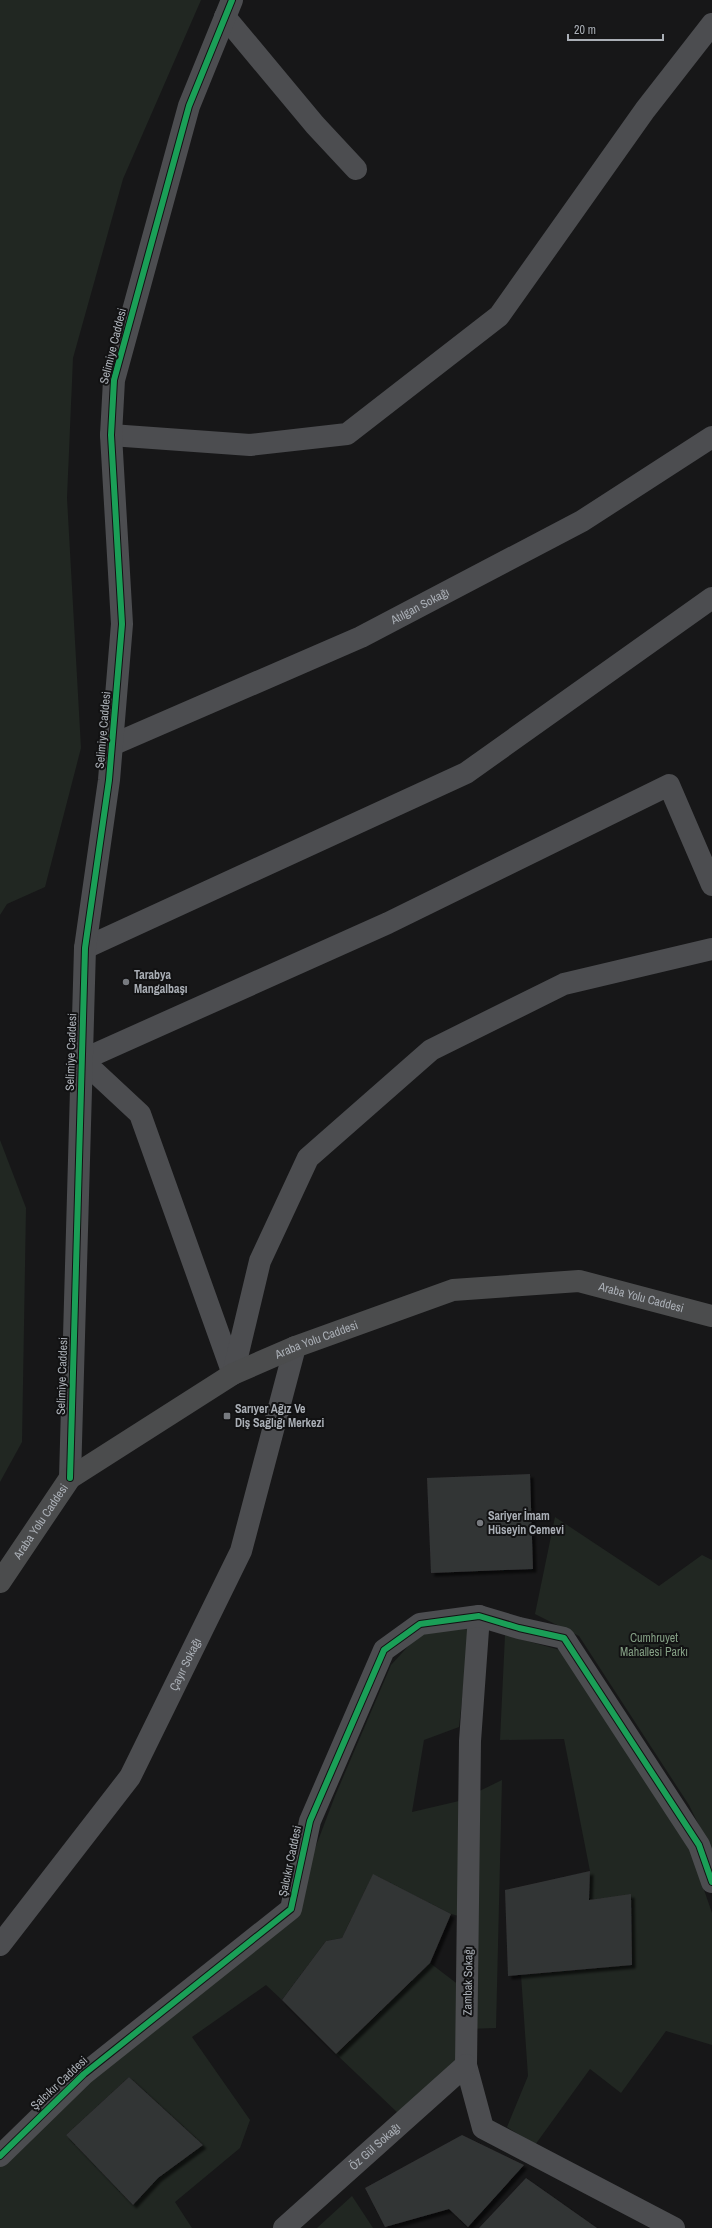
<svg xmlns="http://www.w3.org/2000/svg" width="712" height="2228" font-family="'Archivo Narrow',sans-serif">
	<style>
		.green { fill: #212722; fill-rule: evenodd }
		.building { fill: #333435; filter: url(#shadow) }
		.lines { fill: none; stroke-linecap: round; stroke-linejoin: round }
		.street { stroke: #4c4d50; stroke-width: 22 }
		.secondary { stroke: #4b4c4d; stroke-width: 22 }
		.cycleway-casing { stroke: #121213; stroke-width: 8 }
		.cycleway { stroke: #1a9f57; stroke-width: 6 }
		.poi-dot { fill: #777a7f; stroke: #121213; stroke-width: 1.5 }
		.labels { text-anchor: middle; stroke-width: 4; stroke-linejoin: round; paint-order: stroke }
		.street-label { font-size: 12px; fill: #aaafb6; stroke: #121213 }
		.poi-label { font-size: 12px; font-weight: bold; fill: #aaafb6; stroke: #121213; text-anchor: start }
		.park-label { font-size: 12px; fill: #849f84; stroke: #121213 }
	</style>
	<defs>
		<filter id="shadow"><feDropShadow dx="3.5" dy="3.5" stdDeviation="1" flood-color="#0009"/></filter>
	</defs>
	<rect width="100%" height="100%" fill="#171718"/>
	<g class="green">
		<path d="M0,0H201L123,179L73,358L67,498L81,748L45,887L7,904L0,915Z"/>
		<path d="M0,1140L26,1208L22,1442L0,1482Z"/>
		<path d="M555,1517L659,1586L702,1555L712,1560V1852L689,1805L579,1636L535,1614Z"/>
		<path d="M470,1626L459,1727L424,1740L412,1812L459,1801L502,1780L496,2028L467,2029L463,1917L451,1914L373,1875L342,1938L326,1941L282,2000L266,1985L192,2037L250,2120L240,2148L175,2202L192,2228H0V2165L99,2068L290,1914L335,1796L391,1665L423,1630ZM129,2077L203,2145L158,2178L133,2205L66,2135Z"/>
		<path d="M505,1635L560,1650L690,1849L712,1913V2045L666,2031L621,2093L590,2069L535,2145L507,2127L528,2076L521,1975L632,1965L631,1895L589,1900L590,1871L564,1739L500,1740Z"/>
		<path d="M430,1963L464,1989L459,2061L399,2114L336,2054Z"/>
		<path d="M352,2196L373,2228H317Z"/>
	</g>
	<g class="building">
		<path d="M530,1474L533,1569L431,1573L427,1478Z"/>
		<path d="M590,1871L589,1900L631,1894L632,1965L508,1976L505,1890Z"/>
		<path d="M373,1874L451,1914L430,1963L336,2054L282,2000L326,1941L342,1938Z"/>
		<path d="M129,2077L203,2145L158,2178L133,2205L66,2135Z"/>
		<path d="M462,2135L524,2165L468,2227L449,2209L385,2227L365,2188Z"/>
		<path d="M526,2178L597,2228H479Z"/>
	</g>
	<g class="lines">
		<g class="street">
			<path d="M225,17L315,125L356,169"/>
			<path d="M111,435L250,445L347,434L499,316L645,110L712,24"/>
			<path id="s1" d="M112,745L361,637L582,521L712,437"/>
			<path d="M85,948L466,773L712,598"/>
			<path d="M233,1374L140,1114L82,1060L388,923L669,785L712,885"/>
			<path d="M233,1374L260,1261L308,1158L431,1050L564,984L712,949"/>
			<path d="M70,1478L85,948L109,780L122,624L111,435L114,380L189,106L232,0"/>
			<path d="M479,1616L470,1741L466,2065L483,2128L674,2228"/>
			<path id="s2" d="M0,1945L130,1777L241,1551L295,1347"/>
			<path d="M0,2156L84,2074L291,1909L310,1821L384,1650L420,1624L479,1616L519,1628L564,1638L699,1845L712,1882"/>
			<path id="s3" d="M284,2228L466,2065"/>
		</g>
		<path class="secondary" id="s4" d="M0,1582L70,1478L233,1374L295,1347L453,1290L579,1281L712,1316"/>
		<defs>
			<g id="cycleway">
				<path d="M70,1478L85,948L109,780L122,624L111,435L114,380L189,106L232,0"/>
				<path d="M0,2156L84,2074L291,1909L310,1821L384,1650L420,1624L479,1616L519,1628L564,1638L699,1845L712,1882"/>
			</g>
		</defs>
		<use href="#cycleway" class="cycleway-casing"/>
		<use href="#cycleway" class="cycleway"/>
	</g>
	<g class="poi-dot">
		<circle cx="126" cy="982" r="4"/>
		<rect x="223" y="1412" width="8" height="8" rx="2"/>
		<circle cx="480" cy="1523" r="4"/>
	</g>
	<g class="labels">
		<g class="street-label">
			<text transform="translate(113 346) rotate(-76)" y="4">Selimiye Caddesi</text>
			<text dy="4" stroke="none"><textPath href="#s1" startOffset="338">Atılgan Sokağı</textPath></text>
			<text transform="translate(103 730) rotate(-85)" y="4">Selimiye Caddesi</text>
			<text transform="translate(71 1052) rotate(-88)" y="4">Selimiye Caddesi</text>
			<text dy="4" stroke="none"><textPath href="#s4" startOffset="745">Araba Yolu Caddesi</textPath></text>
			<text dy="4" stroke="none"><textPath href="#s4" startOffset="409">Araba Yolu Caddesi</textPath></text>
			<text transform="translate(62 1376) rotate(-88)" y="4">Selimiye Caddesi</text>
			<text dy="4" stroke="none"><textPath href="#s4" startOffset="73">Araba Yolu Caddesi</textPath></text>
			<text dy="4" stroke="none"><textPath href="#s2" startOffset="338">Çayır Sokağı</textPath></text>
			<text transform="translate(290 1861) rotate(-78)" y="4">Şalcıkır Caddesi</text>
			<text transform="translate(468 1981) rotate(-89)" y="4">Zambak Sokağı</text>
			<text transform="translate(59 2083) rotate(-43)" y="4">Şalcıkır Caddesi</text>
			<text dy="4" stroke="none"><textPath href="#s3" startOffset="122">Öz Gül Sokağı</textPath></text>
		</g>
		<g class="poi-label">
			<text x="134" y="979">Tarabya<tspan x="134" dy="14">Mangalbaşı</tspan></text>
			<text x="235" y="1413">Sarıyer Ağız Ve<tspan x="235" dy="14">Diş Sağlığı Merkezi</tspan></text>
			<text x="488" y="1520">Sariyer İmam<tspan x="488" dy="14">Hüseyin Cemevi</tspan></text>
		</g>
		<g class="park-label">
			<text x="654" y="1642">Cumhruyet<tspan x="654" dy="14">Mahallesi Parkı</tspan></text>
		</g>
	</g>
	<path d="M568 34v6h95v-6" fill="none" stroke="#aaafb6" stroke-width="2"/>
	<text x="574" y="34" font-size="12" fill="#aaafb6" stroke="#121213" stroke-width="3" paint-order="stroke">20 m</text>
</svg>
